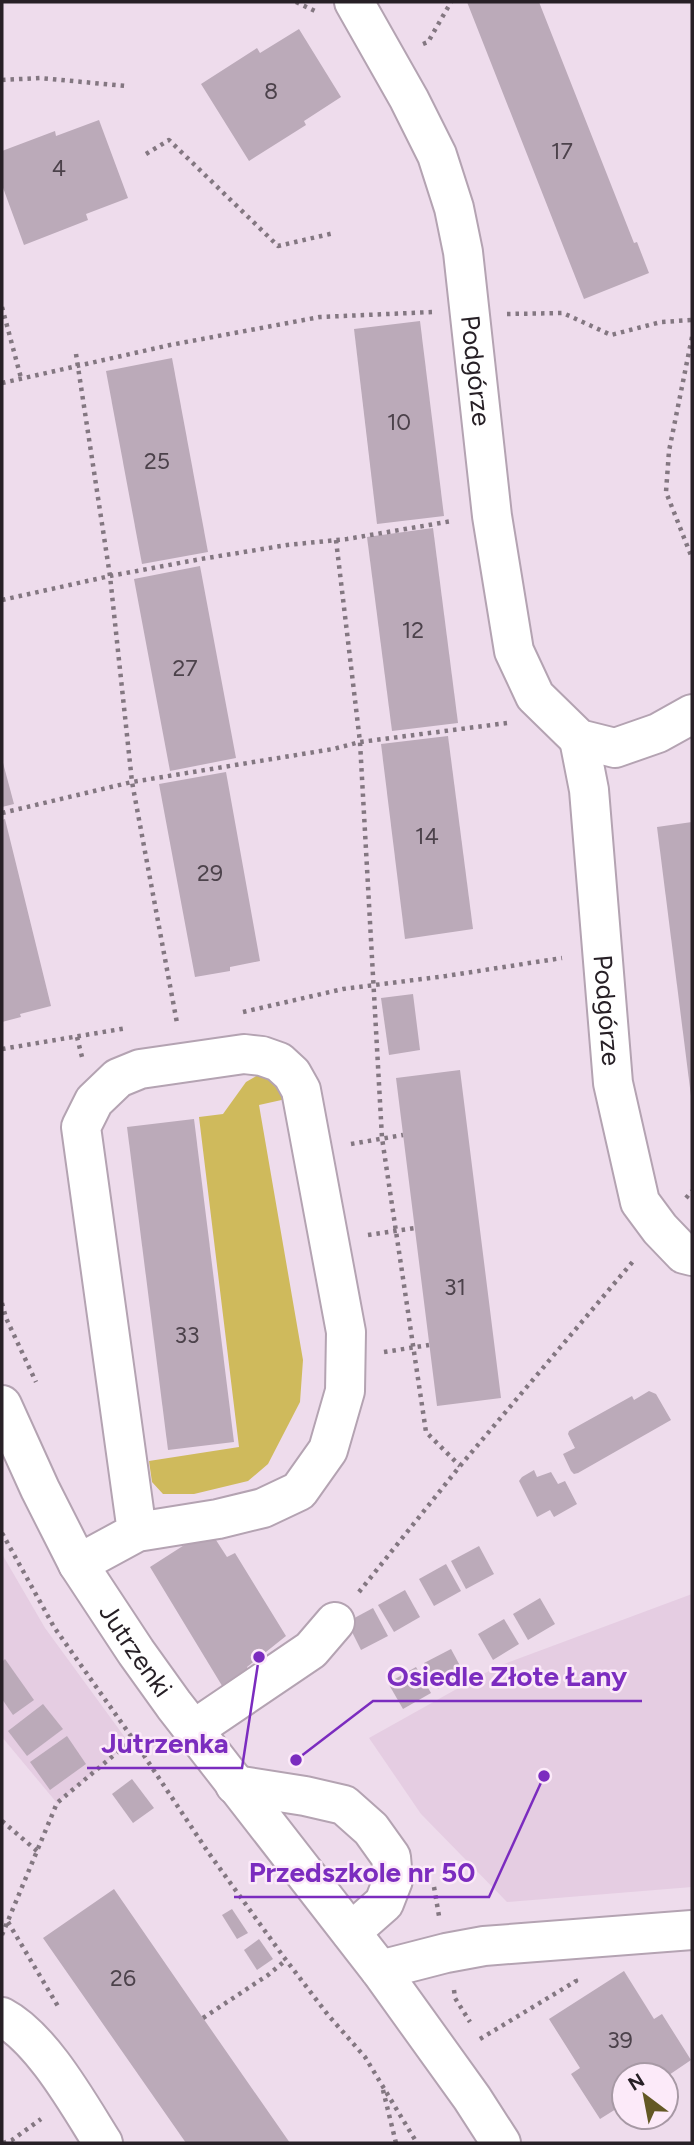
<svg xmlns="http://www.w3.org/2000/svg" width="694" height="2145" font-family="Figtree,sans-serif">
	<style>
		.built { fill: #e5cde2 }
		.green { fill: #cfba5c }
		.building { fill: #bbaab9 }
		.lines { fill: none; stroke-linecap: round; stroke-linejoin: round }
		.minor-casing { stroke: #b4a3b2; stroke-width: 42 }
		.path { stroke: #837781; stroke-width: 4.5; stroke-dasharray: 3.5 5; stroke-linecap: butt }
		.minor { stroke: #fff; stroke-width: 38 }
		.labels { text-anchor: middle; stroke-width: 5; stroke-linejoin: round; paint-order: stroke }
		.number-label { font-size: 23px; fill: #4c424b }
		.street-label { font-size: 26px; fill: #272026; stroke: #fceaf9 }
		.leader { fill: none; stroke: #7b2cbf; stroke-width: 2.5 }
		.callout-dot { fill: #7b2cbf; stroke: #fceaf9; stroke-width: 2.5 }
		.callout-label { font-size: 28px; text-anchor: middle; font-weight: bold; fill: #7b2cbf; stroke: #fceaf9; stroke-width: 5; stroke-linejoin: round; paint-order: stroke }
	</style>
	<rect width="100%" height="100%" fill="#eedcec"/>
	<g class="built">
		<path d="M2,1554L45,1628L129,1743L57,1803L2,1737Z"/>
		<path d="M692,1594V1887L507,1902L421,1814L369,1738L496,1667Z"/>
	</g>
	<path class="green" d="M258,1075L273,1080L286,1099L259,1105L303,1360L300,1402L268,1464L248,1481L194,1494H163L152,1482L149,1461L239,1447L199,1117L223,1114L246,1082Z"/>
	<g class="building">
		<path d="M467,2H539L634,243L637,242L649,273L584,299Z"/>
		<path d="M299,29L341,97L304,121L306,125L249,161L201,84L257,48L260,53Z"/>
		<path d="M99,120L128,198L86,214L88,220L24,245L2,185V151L55,131L56,136Z"/>
		<path d="M420,321L444,516L377,524L354,329Z"/>
		<path d="M172,358L208,552L142,564L106,371Z"/>
		<path d="M433,528L458,723L392,731L367,537Z"/>
		<path d="M200,566L236,758L170,771L134,579Z"/>
		<path d="M448,736L473,929L405,939L381,744Z"/>
		<path d="M2,759L14,804L2,807Z"/>
		<path d="M226,772L260,961L230,967V971L195,977L159,784Z"/>
		<path d="M5,819L51,1006L20,1014L21,1017L2,1022V820Z"/>
		<path d="M692,822V1096H691L657,827Z"/>
		<path d="M413,994L420,1050L389,1055L381,998Z"/>
		<path d="M460,1070L501,1398L437,1406L396,1078Z"/>
		<path d="M194,1119L234,1442L168,1450L127,1127Z"/>
		<path d="M649,1391L656,1394L671,1420L578,1473L574,1474L571,1471L563,1454L575,1448L568,1434L569,1431L632,1396L634,1400Z"/>
		<path d="M534,1470L537,1477L551,1472L558,1484L565,1481L577,1504L554,1517L550,1510L537,1517L519,1481L522,1477Z"/>
		<path d="M214,1537L227,1557L235,1553L286,1636L247,1667L250,1673L224,1689L150,1567L189,1542Z"/>
		<path d="M479,1546L494,1574L466,1589L451,1561Z"/>
		<path d="M446,1564L461,1591L434,1606L419,1579Z"/>
		<path d="M405,1590L420,1617L394,1632L378,1605Z"/>
		<path d="M540,1598L555,1624L528,1640L513,1614Z"/>
		<path d="M373,1608L388,1636L361,1650L347,1622Z"/>
		<path d="M504,1619L519,1644L493,1660L478,1634Z"/>
		<path d="M451,1649L465,1675L438,1689L424,1663Z"/>
		<path d="M5,1659L34,1700L13,1715L2,1699V1662Z"/>
		<path d="M416,1667L431,1693L403,1709L388,1683Z"/>
		<path d="M43,1704L63,1729L27,1756L8,1731Z"/>
		<path d="M67,1736L86,1764L50,1790L30,1762Z"/>
		<path d="M132,1779L154,1808L133,1823L112,1794Z"/>
		<path d="M114,1889L203,2018L290,2143H186L43,1938Z"/>
		<path d="M232,1909L248,1933L237,1939L222,1915Z"/>
		<path d="M259,1939L273,1959L257,1970L244,1950Z"/>
		<path d="M624,1971L654,2019L662,2014L691,2060L666,2077V2075H624V2104L600,2119L571,2074L580,2068L549,2019Z"/>
	</g>
	<g class="lines">
		<defs>
			<g id="minor">
				<path id="s1" d="M354,2L409,99L437,155L454,208L463,252L492,516L514,651L535,696L579,739L615,748L658,733L692,714"/>
				<path id="s2" d="M579,739L589,790L613,1083L640,1202L660,1229L684,1254L692,1256"/>
				<path id="s3" d="M2,1405L40,1489L78,1564L136,1652L174,1705L380,1970L472,2098L501,2143"/>
				<path d="M78,1564L137,1532L218,1519L263,1508L299,1491L328,1450L345,1391L346,1332L301,1090L292,1074L279,1062L262,1056L244,1054L140,1069L118,1078L94,1101L81,1127L137,1532"/>
				<path d="M193,1730L311,1650L335,1622"/>
				<path d="M235,1785L305,1796L344,1805L371,1829L391,1857L393,1880L384,1903L351,1932"/>
				<path d="M380,1970L446,1953L484,1946L692,1930"/>
				<path d="M2,2017C42,2038 79,2105 103,2143"/>
			</g>
		</defs>
		<use href="#minor" class="minor-casing"/>
		<g class="path">
			<path d="M296,2L317,12"/>
			<path d="M423,44L428,42L451,2"/>
			<path d="M2,80L40,78L126,86"/>
			<path d="M146,154L169,140L278,246L334,233"/>
			<path d="M2,307L21,378"/>
			<path d="M507,314L563,313L611,335L661,322L692,320"/>
			<path d="M692,337L669,451L666,492L692,558"/>
			<path d="M76,354L110,576L132,782L177,1023"/>
			<path d="M2,383L170,345L320,317L432,312"/>
			<path d="M336,540L360,742L382,1138L426,1432L460,1466"/>
			<path d="M2,600L110,576L201,559L287,545L347,539L452,521"/>
			<path d="M2,813L132,782L333,749L360,742L507,723"/>
			<path d="M243,1012L343,989L446,976L562,958"/>
			<path d="M77,1037L82,1057"/>
			<path d="M2,1049L127,1028"/>
			<path d="M351,1144L403,1135"/>
			<path d="M686,1198L692,1191"/>
			<path d="M368,1235L415,1228"/>
			<path d="M2,1303L6,1318L36,1382"/>
			<path d="M384,1352L429,1345"/>
			<path d="M2,1533L54,1627L133,1739L208,1852L283,1956L328,2015L365,2057L417,2143"/>
			<path d="M359,1592L460,1466L635,1259"/>
			<path d="M2,1821L37,1851"/>
			<path d="M434,1887L439,1916"/>
			<path d="M8,1922L59,2008"/>
			<path d="M2,1935L57,1803L133,1739"/>
			<path d="M454,1990L455,1998L470,2022"/>
			<path d="M203,2018L268,1975L286,1960"/>
			<path d="M480,2039L576,1981L575,1979"/>
			<path d="M383,2090L396,2143"/>
			<path d="M3,2143L12,2140L41,2119"/>
		</g>
		<use href="#minor" class="minor"/>
	</g>
	<g class="labels">
		<g class="number-label">
			<text x="271" y="99">8</text>
			<text x="562" y="159">17</text>
			<text x="59" y="176">4</text>
			<text x="399" y="430">10</text>
			<text x="157" y="469">25</text>
			<text x="413" y="638">12</text>
			<text x="185" y="676">27</text>
			<text x="427" y="844">14</text>
			<text x="210" y="881">29</text>
			<text x="455" y="1295">31</text>
			<text x="187" y="1343">33</text>
			<text x="123" y="1986">26</text>
			<text x="620" y="2048">39</text>
		</g>
		<g class="street-label">
			<text dy="9" stroke="none"><textPath href="#s1" startOffset="394">Podgórze</textPath></text>
			<text dy="9" stroke="none"><textPath href="#s2" startOffset="273">Podgórze</textPath></text>
			<text dy="9" stroke="none"><textPath href="#s3" startOffset="280">Jutrzenki</textPath></text>
		</g>
	</g>
	<path class="leader" d="M296 1760L373 1701H642M259 1657L242 1768H87M544 1776L489 1897H234"/>
	<g class="callout-dot">
		<circle cx="296" cy="1760" r="7"/>
		<circle cx="259" cy="1657" r="7"/>
		<circle cx="544" cy="1776" r="7"/>
	</g>
	<g class="callout-label">
		<text x="507" y="1686">Osiedle Złote Łany</text>
		<text x="165" y="1753">Jutrzenka</text>
		<text x="362" y="1882">Przedszkole nr 50</text>
	</g>
	<rect width="694" height="2145" fill="none" stroke="#272026" stroke-width="7"/>
	<g transform="translate(645 2096) rotate(328)"><circle r="33" fill="#fceaf9" stroke="#a799a5" stroke-width="2"/>
	<path d="M0-5L12 26L0 18L-12 26Z" fill="#635825"/>
	<text y="-10" font-size="19" font-weight="bold" text-anchor="middle" fill="#272026">N</text>
	</g>
</svg>
